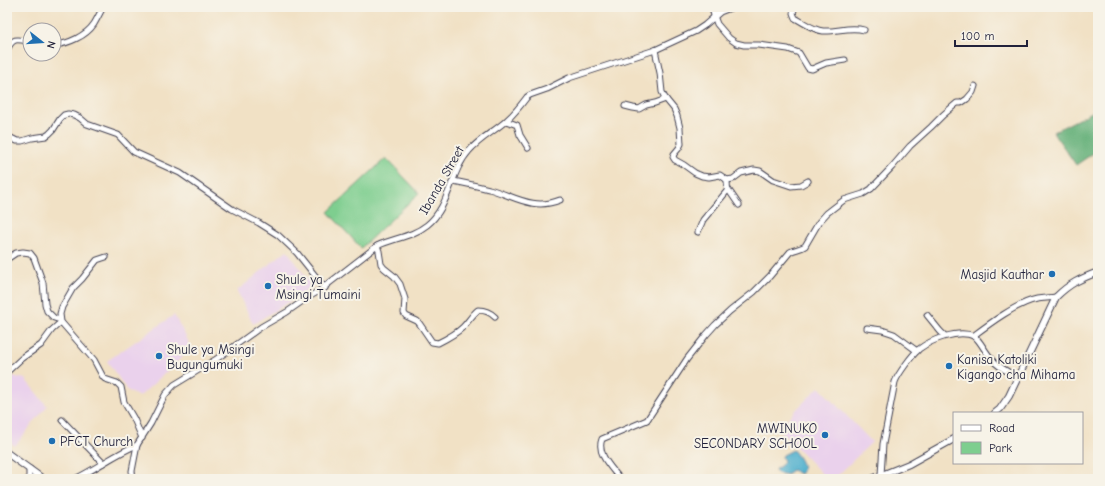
<svg xmlns="http://www.w3.org/2000/svg" width="1105" height="486" font-family="'Comic Neue',sans-serif">
	<style>
		.built { fill: #ead1ec }
		.green { fill: #7ece8f; stroke: #507865 }
		.forest { fill: #66b17a; stroke: #446a5a }
		.water { fill: #4eafcd; stroke: #386884 }
		.lines { fill: none; stroke-linecap: round; stroke-linejoin: round }
		.minor-casing { stroke: #413f50; stroke-width: 7 }
		.tertiary-casing { stroke: #413f50; stroke-width: 8 }
		.minor { stroke: #fff; stroke-width: 5 }
		.tertiary { stroke: #fff; stroke-width: 6 }
		.poi-dot { fill: #1f6fb2; stroke: #f7f3e8; stroke-width: 1.5 }
		.labels { text-anchor: middle; stroke-width: 4; stroke-linejoin: round; paint-order: stroke }
		.street-label { font-size: 13px; fill: #22223b; stroke: #f7f3e8 }
		.poi-label { font-size: 13px; fill: #22223b; stroke: #f7f3e8; text-anchor: start }
	</style>
	<rect width="100%" height="100%" fill="#f7f3e8"/>
	<filter id="ink" filterUnits="userSpaceOnUse"><feTurbulence type="fractalNoise" baseFrequency=".025" numOctaves="2"/><feDisplacementMap in="SourceGraphic" scale="8" xChannelSelector="R" yChannelSelector="G"/><feConvolveMatrix kernelMatrix="1 2 1 2 8 2 1 2 1" color-interpolation-filters="sRGB"/></filter>
	<filter id="wash" filterUnits="userSpaceOnUse"><feTurbulence type="fractalNoise" baseFrequency=".012" numOctaves="4" result="noise"/><feDisplacementMap in="SourceGraphic" scale="16" xChannelSelector="R" yChannelSelector="G"/><feGaussianBlur stdDeviation="0.9" result="paint"/><feColorMatrix in="noise" values="0 0 0 0 0 0 0 0 0 0 0 0 0 0 0 0 0 1.4 0 .05"/><feComposite in="paint" operator="in"/></filter>
	<g filter="url(#wash)">
		<rect width="100%" height="100%" fill="#f1e1c5"/>
		<g class="built">
			<path d="M287,250L313,287L253,324L237,291Z"/>
			<path d="M174,315L192,348L139,397L127,390L107,361Z"/>
			<path d="M8,375L25,379L47,406L15,446L7,440V376Z"/>
			<path d="M819,387L872,442L834,479H827L778,428Z"/>
		</g>
		<path class="green" d="M386,158L419,193L361,248L328,212Z"/>
		<path class="forest" d="M1098,109V150L1076,165L1053,132Z"/>
		<path class="water" d="M793,450C798,456 807,467 800,474L793,470L790,471L787,475C783,473 779,475 775,471L776,468C780,467 782,465 784,461L782,457L783,455Z"/>
	</g>
	<g filter="url(#ink)">
		<g class="lines">
			<defs>
				<g id="minor">
					<path d="M712,7L714,16L717,24L729,38L736,43L744,45H759L788,49L799,53L808,68L812,69L826,63L845,60"/>
					<path d="M795,7L793,13L795,18C803,22 813,30 823,31C837,32 850,26 864,30"/>
					<path d="M54,45C68,44 86,36 94,24C97,19 100,13 103,7"/>
					<path d="M7,50C13,37 17,39 30,42"/>
					<path d="M655,50L660,73L662,92L665,98L674,109L677,116L680,128L681,144L679,148L674,154L673,157L675,160L684,165L695,173L702,176L709,177L720,175L727,180L733,179L741,173L754,170L760,171L773,180L791,186L801,185L808,181"/>
					<path d="M625,106L633,108L639,109L646,105L655,103L666,99"/>
					<path d="M506,121L517,125L520,135L528,148"/>
					<path d="M7,136L17,141H22L32,138L46,136L49,134L53,130L60,119L64,115L68,114L74,115L80,118L87,124L118,135L134,152L180,173L232,209L259,223L278,235L297,253L325,288"/>
					<path d="M453,181C465,183 477,186 489,189C514,196 533,211 560,200"/>
					<path d="M728,189L739,205"/>
					<path d="M698,232L703,220L727,191C728,188 727,184 727,180"/>
					<path d="M377,246L379,251L381,264L384,268L394,276L400,284L405,299L404,313L406,316L417,321L419,323L432,342L438,343C446,339 456,334 463,327C468,322 472,315 478,310C485,310 490,312 495,317"/>
					<path d="M106,257L97,260L82,279L73,288L62,307L60,314L61,322L94,360L103,377L105,379L117,383L121,387L124,402L134,419L142,438"/>
					<path d="M7,259L16,253L23,252L30,253L34,258L43,283L45,304L47,311L54,318L60,320"/>
					<path d="M927,315L940,331L945,336"/>
					<path d="M867,328L882,330L894,334L917,351"/>
					<path d="M973,336C989,324 1017,303 1037,299C1043,298 1050,298 1056,297"/>
					<path d="M7,372L22,358L41,345L52,330L61,322"/>
					<path d="M62,420L103,463"/>
					<path d="M881,475L883,444L895,382C898,374 912,355 919,349C931,340 958,329 974,336C980,340 985,352 991,358C998,367 1007,372 1018,377"/>
					<path d="M29,479V471L30,469"/>
					<path d="M75,479C96,469 115,454 137,445"/>
					<path d="M133,479L132,471L137,445L151,423L165,395L174,385L215,360L261,327L287,312L307,298L319,291L377,246C394,238 412,237 427,225C450,207 450,172 469,151C480,138 495,131 507,120C515,113 521,105 527,97L530,95L547,89L569,78L655,50L696,31L705,25L720,12L733,7"/>
					<path d="M620,479C612,468 596,454 602,439L647,420L687,359L706,335L715,325L730,311L754,292L770,276L790,252C795,249 801,249 805,246L819,222L827,213L844,200L863,194L871,189L892,167L910,146L931,127L943,115L957,103H961L967,99L973,92L975,86"/>
				</g>
				<g id="tertiary">
					<path d="M995,413L1000,409L1009,396L1056,297C1070,283 1080,279 1098,272"/>
					<path d="M7,453L43,479"/>
					<path d="M872,479L909,464L954,439"/>
				</g>
			</defs>
			<use href="#minor" class="minor-casing"/>
			<use href="#tertiary" class="tertiary-casing"/>
			<use href="#minor" class="minor"/>
			<use href="#tertiary" class="tertiary"/>
		</g>
	</g>
	<g class="poi-dot">
		<circle cx="1052" cy="274" r="4"/>
		<circle cx="268" cy="286" r="4"/>
		<circle cx="159" cy="356" r="4"/>
		<circle cx="949" cy="366" r="4"/>
		<circle cx="825" cy="435" r="4"/>
		<circle cx="52" cy="441" r="4"/>
	</g>
	<g class="labels">
		<g class="street-label">
			<text transform="translate(441 180) rotate(-60)" y="5">Ibanda Street</text>
		</g>
		<g class="poi-label">
			<text x="1044" y="279" text-anchor="end">Masjid Kauthar</text>
			<text x="276" y="284">Shule ya<tspan x="276" dy="15">Msingi Tumaini</tspan></text>
			<text x="167" y="354">Shule ya Msingi<tspan x="167" dy="15">Bugungumuki</tspan></text>
			<text x="957" y="364">Kanisa Katoliki<tspan x="957" dy="15">Kigango cha Mihama</tspan></text>
			<text x="817" y="433" text-anchor="end">MWINUKO<tspan x="817" dy="15">SECONDARY SCHOOL</tspan></text>
			<text x="60" y="446">PFCT Church</text>
		</g>
	</g>
	<rect width="1105" height="486" fill="none" stroke="#f7f3e8" stroke-width="24"/>
	<rect x="953" y="412" width="130" height="52" fill="#f7f3e8" stroke="#a29fa3"/>
	<rect x="961" y="425" width="20" height="6" fill="#ffffff" stroke="#a29fa3"/>
	<text x="989" y="432" font-size="12" fill="#22223b">Road</text>
	<rect x="961" y="442" width="20" height="12" fill="#7ece8f" stroke="#a29fa3"/>
	<text x="989" y="452" font-size="12" fill="#22223b">Park</text>
	<g transform="translate(42 42) rotate(107)"><circle r="19" fill="#f7f3e8" stroke="#a29fa3"/>
	<path d="M0-3L7 15L0 10L-7 15Z" fill="#1f6fb2"/>
	<text y="-6" font-size="11" font-weight="bold" text-anchor="middle" fill="#22223b">N</text>
	</g>
	<path d="M955 40v6h72v-6" fill="none" stroke="#22223b" stroke-width="2"/>
	<text x="961" y="40" font-size="12" fill="#22223b" stroke="#f7f3e8" stroke-width="3" paint-order="stroke">100 m</text>
</svg>
